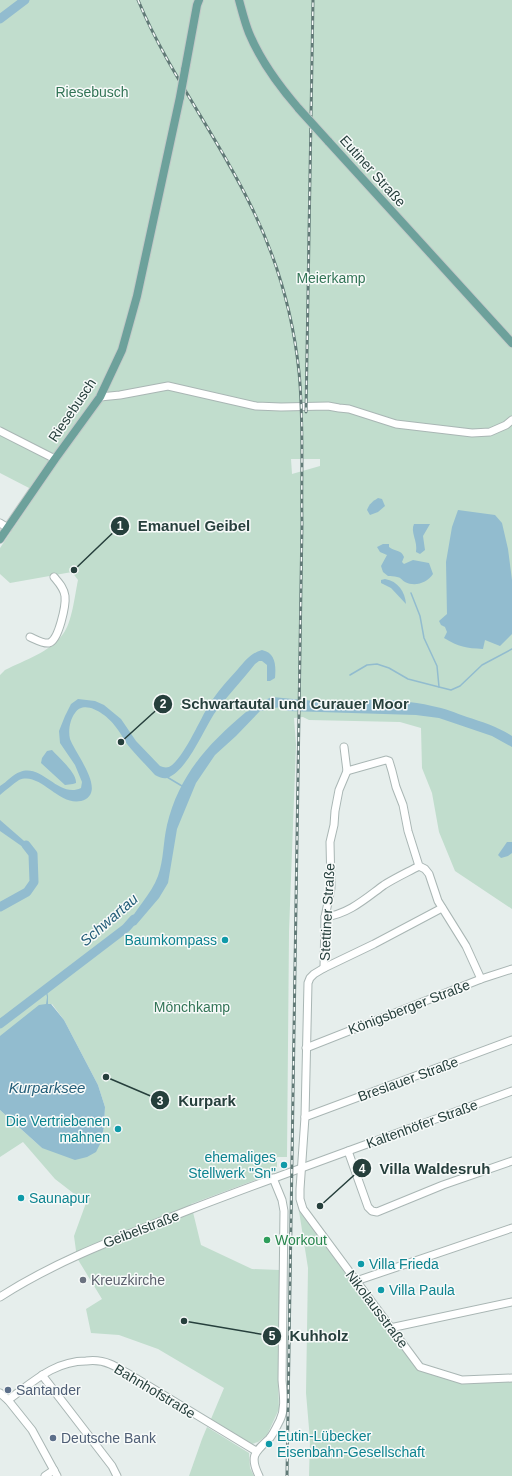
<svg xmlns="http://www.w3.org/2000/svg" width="512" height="1476" font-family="Helvetica,sans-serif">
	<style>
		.green { fill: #c1ddcd; fill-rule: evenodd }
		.water { fill: #92bccf }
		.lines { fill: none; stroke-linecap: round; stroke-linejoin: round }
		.stream { stroke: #92bccf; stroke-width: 1.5 }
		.river { stroke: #92bccf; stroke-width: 9 }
		.minor-casing { stroke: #a9b6b4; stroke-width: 9 }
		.major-casing { stroke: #c2c9c8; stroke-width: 10 }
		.minor { stroke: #fff; stroke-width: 7 }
		.major { stroke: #6da19b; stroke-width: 8 }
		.rail-casing { stroke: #617a77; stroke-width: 3 }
		.rail { stroke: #f7faf9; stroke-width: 1.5; stroke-dasharray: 4.5; stroke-linecap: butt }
		.major-bridge-casing { stroke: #c2c9c8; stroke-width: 10; stroke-linecap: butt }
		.major-bridge { stroke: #6da19b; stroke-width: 8 }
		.culture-dot { fill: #0f9aa8; stroke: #f7faf9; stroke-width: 1.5 }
		.leisure-dot { fill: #2e9e5b; stroke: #f7faf9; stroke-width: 1.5 }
		.worship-dot { fill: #6b7280; stroke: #f7faf9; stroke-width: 1.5 }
		.service-dot { fill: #5c6f8a; stroke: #f7faf9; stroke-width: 1.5 }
		.labels { text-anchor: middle; stroke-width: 3; stroke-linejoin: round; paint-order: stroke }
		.park-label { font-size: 14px; fill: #327456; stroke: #f7faf9 }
		.street-label { font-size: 14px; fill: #263f3c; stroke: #f7faf9 }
		.culture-label { font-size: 14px; fill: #0d838f; stroke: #f7faf9; text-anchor: start }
		.leisure-label { font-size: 14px; fill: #27864d; stroke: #f7faf9; text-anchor: start }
		.worship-label { font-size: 14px; fill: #5b616d; stroke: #f7faf9; text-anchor: start }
		.service-label { font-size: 14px; fill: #4e5e75; stroke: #f7faf9; text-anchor: start }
		.water-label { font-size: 15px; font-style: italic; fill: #235d78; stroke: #f7faf9 }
		.leader { fill: none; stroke: #263f3c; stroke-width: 1.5 }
		.callout-dot { fill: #263f3c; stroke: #f7faf9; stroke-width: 1.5 }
		.mark-label { font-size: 12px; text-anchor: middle; font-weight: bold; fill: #fff }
		.callout-label { font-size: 15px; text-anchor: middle; font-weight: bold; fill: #263f3c; stroke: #f7faf9; stroke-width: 3; stroke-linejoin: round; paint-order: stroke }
	</style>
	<rect width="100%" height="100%" fill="#e6eeec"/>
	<g class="green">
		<path d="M0,0H512V909L455,871L439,832L432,793L422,768L421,728L400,722L309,720L303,717L294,718L296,745L289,932L287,1157H277V1172L191,1204L201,1245L252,1269L280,1270L278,1379L279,1409L267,1435L258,1442L252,1444L211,1419L224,1388L158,1349L119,1335L91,1333L86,1309L102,1299L77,1258L74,1236L86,1203L55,1179L23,1142L0,1157V1110L42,1148L101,1142L104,1127L105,1107L98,1085L64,1020L52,1004L0,1039V675L5,670C25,660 50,652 63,634C72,623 75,594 78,580L72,572L10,583L0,574V548L107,389L98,392L31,489L0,473ZM291,459H320V466L292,474Z"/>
		<path d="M299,1211L417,1369L464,1383L512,1381V1476H309L310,1440L306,1393L308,1268Z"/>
		<path d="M207,1427L249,1453L250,1468L254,1476H189L202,1439Z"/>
	</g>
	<g class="water">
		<path d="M378,498L382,499L385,506L378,512L370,515L367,510C369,504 373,501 378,498Z"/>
		<path d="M458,510L495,515L502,523L508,549L512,580V634L500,646L485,640L483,649C466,648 459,647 444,638L447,632L445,627L441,625L439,621L447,614L446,562L452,527Z"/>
		<path d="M414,524H430L423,536L425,550L420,554L416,552C418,541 410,532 414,524Z"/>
		<path d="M383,544H389V547C395,552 401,549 404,557L402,562L404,564L413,560L429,563L433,574C427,583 415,587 405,582C402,580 400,577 397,577C394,576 391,576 388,576L383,572L381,566L387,555L380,552L377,547Z"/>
		<path d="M385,579C398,581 405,592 406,604L391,588L381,583V580Z"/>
		<path d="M262,650C276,653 276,666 275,678L270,681H267V665L262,661H259L255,664C242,681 226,697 214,714C203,731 187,771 167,778C163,779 159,777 155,775C146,765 136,755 127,744C123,738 120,732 115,726C108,716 85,698 75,713C70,719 68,731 70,739C75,753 104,788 86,799C62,812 41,770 19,780C13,784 6,790 0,795V786C7,782 13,774 20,772C42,763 59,799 81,788L82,782L75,765L60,743L59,731L65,716L71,704L78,699L95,701L104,705L121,719L136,741L160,766C163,767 165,768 169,767C183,760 200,719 209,705C217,692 228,680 238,669C245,661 251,653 262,650Z"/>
		<path d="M272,697C286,698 300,700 314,701C353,701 394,697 432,706C444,708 456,713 467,717C483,722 498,727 512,736V747L492,736L439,718L416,715L288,711L280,707L260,711L236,736L215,755L196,783L177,829L168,883L159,898L136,925L126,928C135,909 151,895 158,876C164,859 163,842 167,825C179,775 208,744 246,712L249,711L253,705Z"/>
		<path d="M52,750C59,758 77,773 76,783L73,784L65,785L41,763L42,758L47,751Z"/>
		<path d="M0,820L31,847L33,854L0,831Z"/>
		<path d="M507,842H512V853L508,856L501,858L498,855Z"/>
		<path d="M46,988L48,996V1004H51L64,1020L98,1085L105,1107L104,1127L101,1142L96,1152L87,1157L75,1160L42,1148L0,1110V1036L39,1005L46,1004L47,997L45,989Z"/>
	</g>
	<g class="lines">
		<g class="stream">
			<path d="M411,593L420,616L424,638L437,666L439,687L451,690L460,686L482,665L512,649"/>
			<path d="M350,675L367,665L377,664L389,668L408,679L439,687"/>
			<path d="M167,777L182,786"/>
		</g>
		<g class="river">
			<path d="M0,19L25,0"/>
			<path d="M0,907L27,892L34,882L33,854L26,845"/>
			<path d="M0,1024L126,928L134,919"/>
		</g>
		<defs>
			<g id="minor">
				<path d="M100,397L120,395L168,386L256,406L281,407L328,406L339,408L349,409L396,424L472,433L490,432L506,425L512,420"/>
				<path d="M0,431L55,459"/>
				<path d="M0,523L8,528"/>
				<path d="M30,637C35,639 43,644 49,643C59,640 66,605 65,596C64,588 59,583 54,577"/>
				<path d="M347,771L386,760L389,761L392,771L396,787L403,805L408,831L419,866L425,869L429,874L438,901L466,946L481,979"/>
				<path d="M442,908L374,944L324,968L314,974L310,978L308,983L305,1117L300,1189V1199L303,1209L420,1367L462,1380L512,1378"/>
				<path d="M325,917C349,914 366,898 384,885C395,878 408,872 419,866"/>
				<path d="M324,968L325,917L331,888L330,842L334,825L335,811L339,790L347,771L344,747"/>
				<path d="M306,1048L481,979L512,969"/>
				<path d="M305,1117L512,1040"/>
				<path d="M348,1151L368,1207L372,1211L377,1212L443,1185L512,1161"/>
				<path d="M356,1281L512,1228"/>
				<path d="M0,1297C59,1259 124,1236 189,1210C296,1169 404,1131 512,1091"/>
				<path d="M390,1328L512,1302"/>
				<path d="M42,1375L112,1466L117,1476"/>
				<path d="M0,1393L8,1400L32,1430L57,1476"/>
				<path d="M8,1400C33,1382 54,1361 86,1361C94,1360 103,1361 110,1364C117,1367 123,1371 129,1374L256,1451"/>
				<path d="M45,1476L54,1470"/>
				<path d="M259,1476C249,1456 255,1452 269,1439C273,1435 277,1426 280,1420C286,1407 283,1394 282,1380L284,1211L282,1200L273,1178"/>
			</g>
			<g id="major">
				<path d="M239,0C242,11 245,23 249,33C261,62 279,86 299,109"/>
				<path d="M185,70L197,5L199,0"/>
				<path d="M328,141L512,343"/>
				<path d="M0,539L55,459L100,397L122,350L137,296L180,97"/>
			</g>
		</defs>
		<use href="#minor" class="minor-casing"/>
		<use href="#major" class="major-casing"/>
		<use href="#minor" class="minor"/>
		<use href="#major" class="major"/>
		<defs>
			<g id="rail">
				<path d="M138,0C168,72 216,134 250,204C276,256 293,314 299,372C304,422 301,473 302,523L287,1476"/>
				<path d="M306,412L313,0"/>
			</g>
		</defs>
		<use href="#rail" class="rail-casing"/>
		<use href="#rail" class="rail"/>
		<defs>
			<g id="major-bridge">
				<path d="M180,97L185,70"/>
				<path d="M299,109L328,141"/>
			</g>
		</defs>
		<use href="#major-bridge" class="major-bridge-casing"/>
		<use href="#major-bridge" class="major-bridge"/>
	</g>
	<g class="culture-dot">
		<circle cx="225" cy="940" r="4"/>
		<circle cx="118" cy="1129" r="4"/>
		<circle cx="284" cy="1165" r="4"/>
		<circle cx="21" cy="1198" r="4"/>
		<circle cx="361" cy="1264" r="4"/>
		<circle cx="381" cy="1290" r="4"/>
		<circle cx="269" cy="1444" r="4"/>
	</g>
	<circle class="leisure-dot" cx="267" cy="1240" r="4"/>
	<circle class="worship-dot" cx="83" cy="1280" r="4"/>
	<g class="service-dot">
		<circle cx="8" cy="1390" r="4"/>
		<circle cx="53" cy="1438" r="4"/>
	</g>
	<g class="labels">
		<g class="park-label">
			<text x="92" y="97">Riesebusch</text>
			<text x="331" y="283">Meierkamp</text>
			<text x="192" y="1012">Mönchkamp</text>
		</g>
		<g class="street-label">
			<text transform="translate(373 171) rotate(48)" y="5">Eutiner Straße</text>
			<text transform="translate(72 410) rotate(-56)" y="5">Riesebusch</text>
			<text transform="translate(327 912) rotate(-87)" y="5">Stettiner Straße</text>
			<text transform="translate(409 1007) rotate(-21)" y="5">Königsberger Straße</text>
			<text transform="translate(408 1079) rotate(-20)" y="5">Breslauer Straße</text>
			<text transform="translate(422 1124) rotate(-20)" y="5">Kaltenhöfer Straße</text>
			<text transform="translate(141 1229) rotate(-21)" y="5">Geibelstraße</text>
			<text transform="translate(377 1309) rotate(53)" y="5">Nikolausstraße</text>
			<text transform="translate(155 1391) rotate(31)" y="5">Bahnhofstraße</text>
		</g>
		<g class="culture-label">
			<text x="217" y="945" text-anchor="end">Baumkompass</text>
			<text x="110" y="1126" text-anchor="end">Die Vertriebenen<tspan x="110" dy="16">mahnen</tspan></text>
			<text x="276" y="1162" text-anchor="end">ehemaliges<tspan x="276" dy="16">Stellwerk "Sn"</tspan></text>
			<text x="29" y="1203">Saunapur</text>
			<text x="369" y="1269">Villa Frieda</text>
			<text x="389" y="1295">Villa Paula</text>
			<text x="277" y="1441">Eutin-Lübecker<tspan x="277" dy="16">Eisenbahn-Gesellschaft</tspan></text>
		</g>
		<g class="leisure-label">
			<text x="275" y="1245">Workout</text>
		</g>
		<g class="worship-label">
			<text x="91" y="1285">Kreuzkirche</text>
		</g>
		<g class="service-label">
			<text x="16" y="1395">Santander</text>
			<text x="61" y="1443">Deutsche Bank</text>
		</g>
		<g class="water-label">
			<text transform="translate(109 920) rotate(-41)" y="5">Schwartau</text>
			<text x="47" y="1093">Kurparksee</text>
		</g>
	</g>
	<path class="leader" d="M74 570L120 526M121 742L163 704M106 1077L160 1100M320 1206L362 1168M184 1321L272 1336"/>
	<g class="callout-dot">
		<circle cx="74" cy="570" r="4"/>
		<circle cx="121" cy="742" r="4"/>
		<circle cx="106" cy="1077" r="4"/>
		<circle cx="320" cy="1206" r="4"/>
		<circle cx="184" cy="1321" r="4"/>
		<circle cx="120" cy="526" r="10"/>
		<circle cx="163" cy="704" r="10"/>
		<circle cx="160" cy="1100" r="10"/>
		<circle cx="362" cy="1168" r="10"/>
		<circle cx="272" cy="1336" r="10"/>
	</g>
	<g class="mark-label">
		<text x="120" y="530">1</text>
		<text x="163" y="708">2</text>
		<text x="160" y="1105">3</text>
		<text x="362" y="1173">4</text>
		<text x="272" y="1340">5</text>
	</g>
	<g class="callout-label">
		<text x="194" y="531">Emanuel Geibel</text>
		<text x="295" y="709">Schwartautal und Curauer Moor</text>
		<text x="207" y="1106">Kurpark</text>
		<text x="435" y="1174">Villa Waldesruh</text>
		<text x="319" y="1341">Kuhholz</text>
	</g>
</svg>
